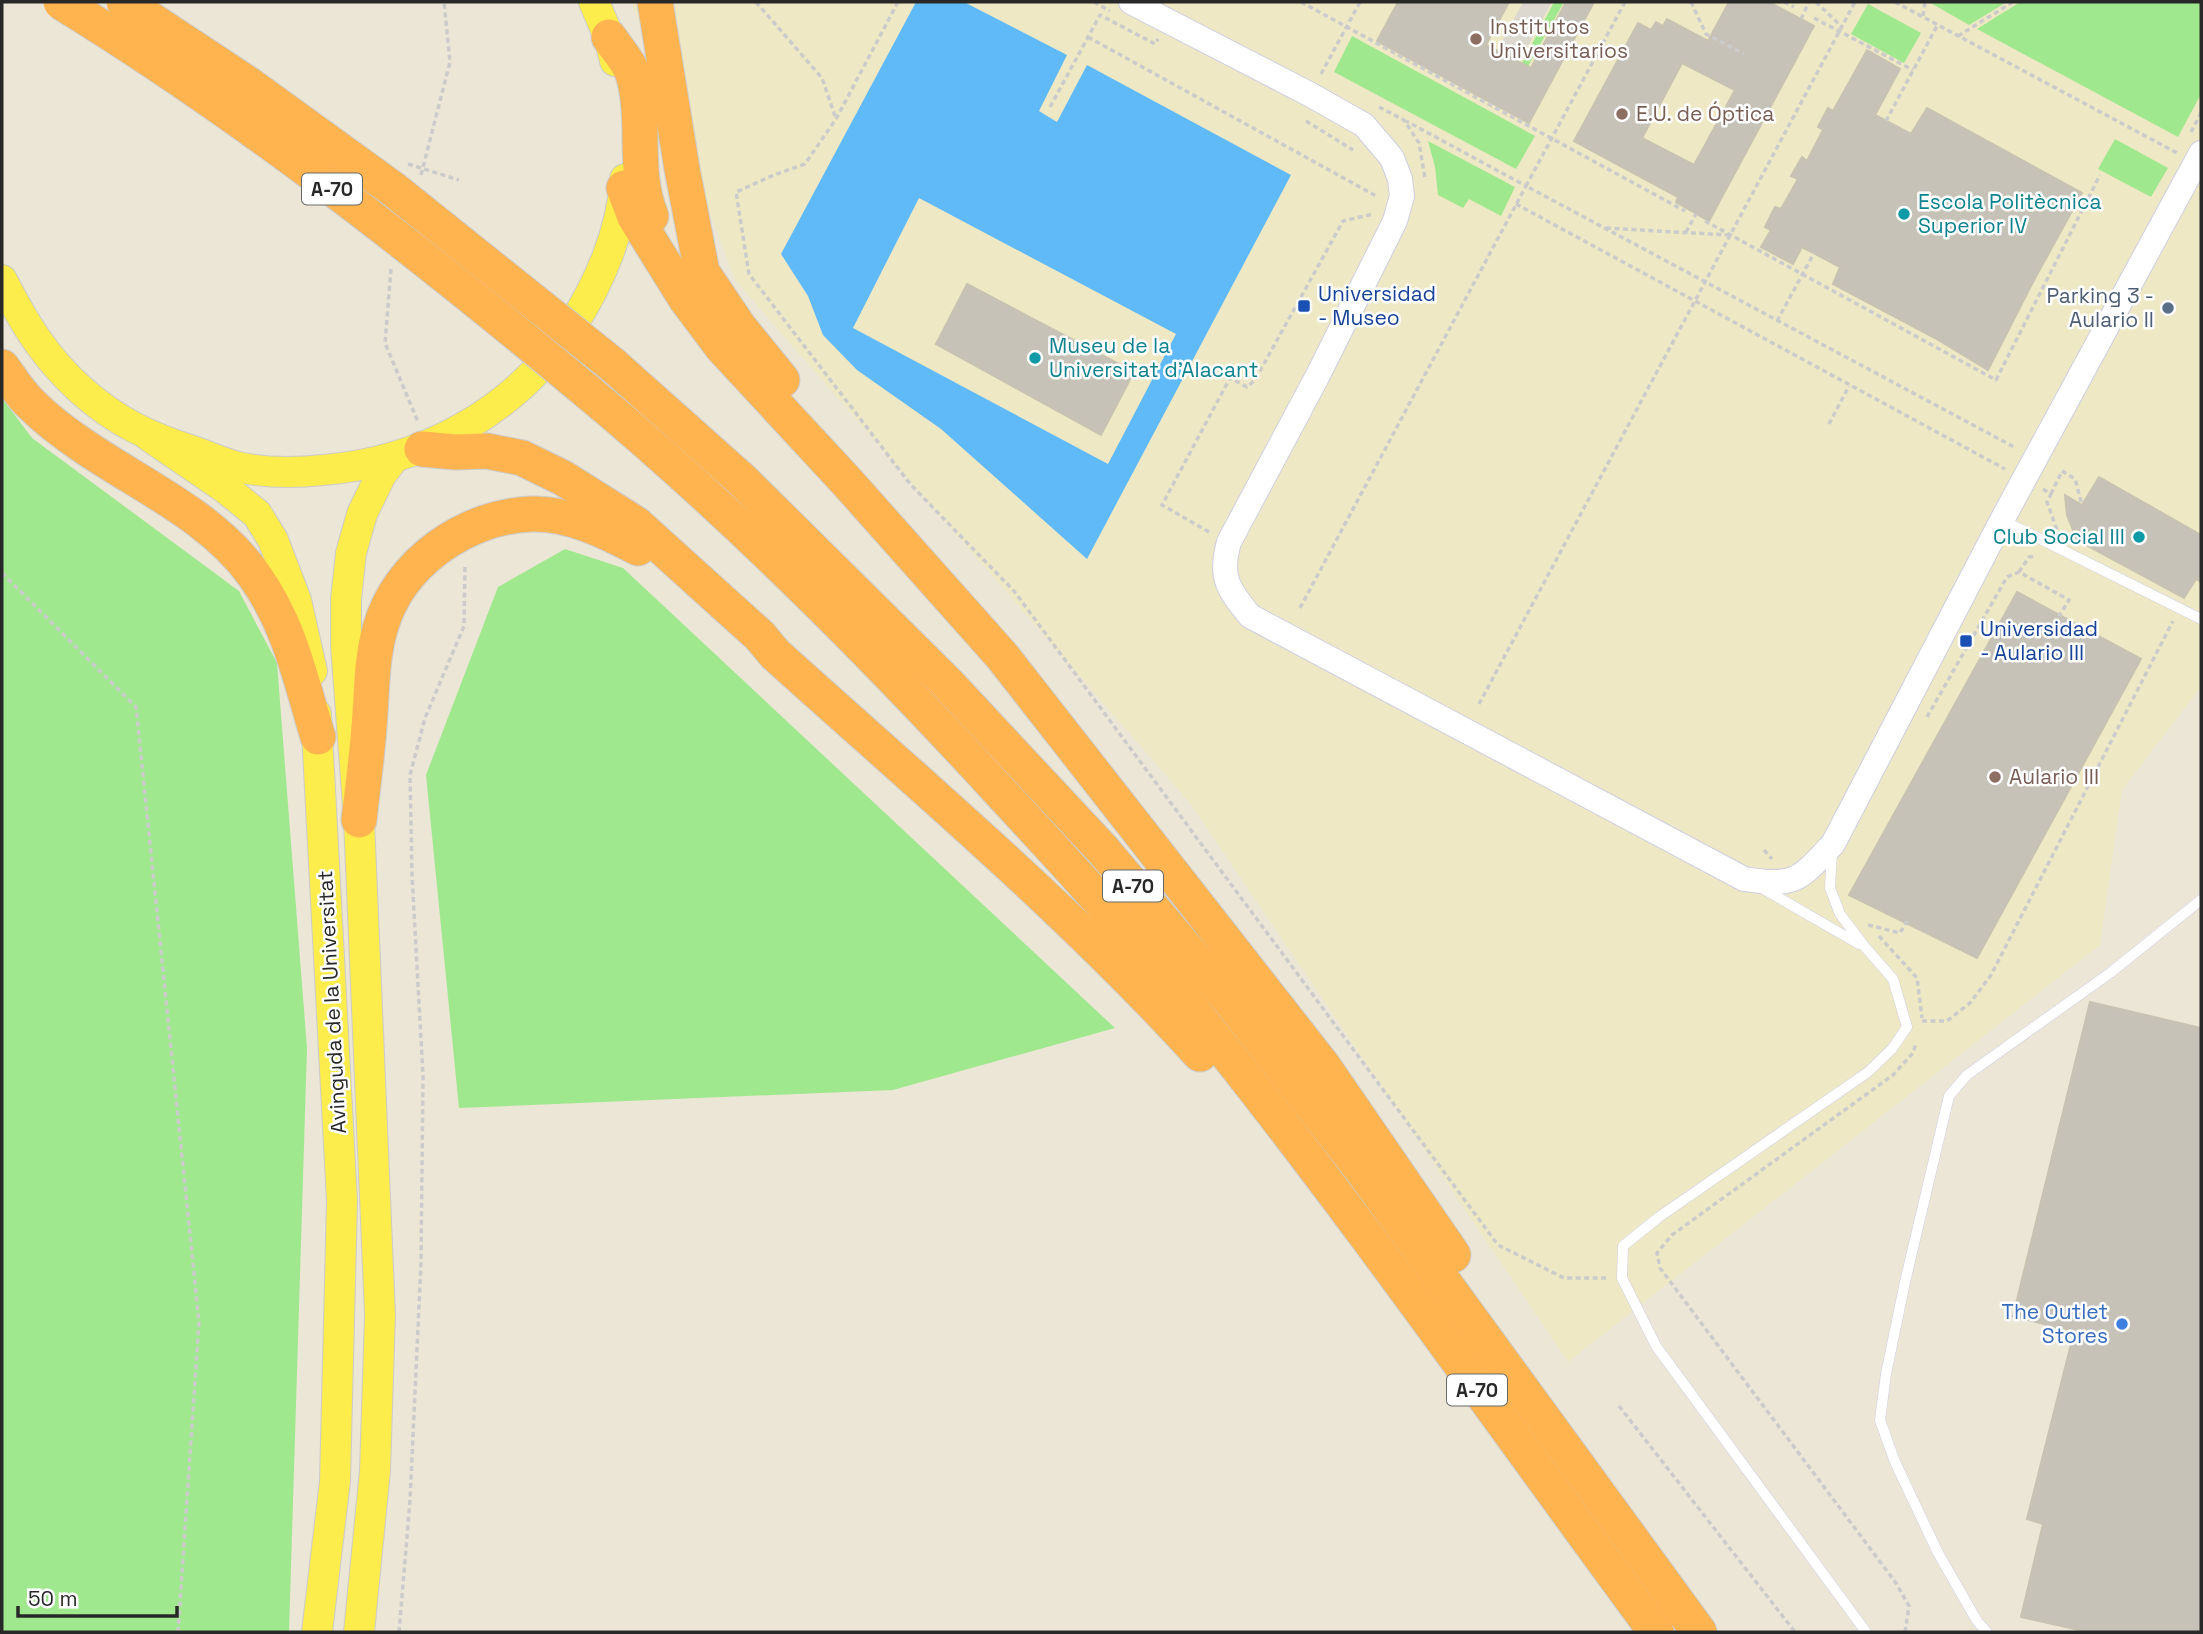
<svg xmlns="http://www.w3.org/2000/svg" width="2203" height="1634" font-family="'Space Grotesk',sans-serif">
	<style>
		.education { fill: #efe8c5 }
		.green { fill: #a0e88e }
		.plaza { fill: #dcd8cf }
		.water { fill: #60baf8; fill-rule: evenodd }
		.building { fill: #c7c2b7; stroke: #c7c2b1; stroke-width: 2; fill-rule: evenodd }
		.lines { fill: none; stroke-linecap: round; stroke-linejoin: round }
		.service-casing { stroke: #cdcee2; stroke-width: 11 }
		.tertiary-casing { stroke: #cdcee2; stroke-width: 26 }
		.primary-casing { stroke: #cbcbcb; stroke-width: 32 }
		.motorway-casing { stroke: #cbcbcb; stroke-width: 37 }
		.path { stroke: #cbcbcb; stroke-width: 3.5; stroke-dasharray: 5 3.5; stroke-linecap: butt }
		.service { stroke: #fff; stroke-width: 10 }
		.tertiary { stroke: #fff; stroke-width: 24 }
		.primary { stroke: #fcec4c; stroke-width: 30 }
		.motorway { stroke: #ffb44f; stroke-width: 35 }
		.motorway-bridge-casing { stroke: #cbcbcb; stroke-width: 37; stroke-linecap: butt }
		.motorway-bridge { stroke: #ffb44f; stroke-width: 35 }
		.education-dot { fill: #8d6e63; stroke: #fff; stroke-width: 2.5 }
		.culture-dot { fill: #0f9aa8; stroke: #fff; stroke-width: 2.5 }
		.transit-dot { fill: #1a4fb4; stroke: #fff; stroke-width: 2.5 }
		.service-dot { fill: #5c6f8a; stroke: #fff; stroke-width: 2.5 }
		.shop-dot { fill: #3f7fe0; stroke: #fff; stroke-width: 2.5 }
		.labels { text-anchor: middle; stroke-width: 5; stroke-linejoin: round; paint-order: stroke }
		.shield { fill: #fff; stroke: #686868; stroke-width: 2 }
		.shield-label { font-size: 19px; font-weight: bold; fill: #282828 }
		.education-label { font-size: 21px; fill: #785e54; stroke: #fff; text-anchor: start }
		.culture-label { font-size: 21px; fill: #0d838f; stroke: #fff; text-anchor: start }
		.transit-label { font-size: 21px; fill: #164399; stroke: #fff; text-anchor: start }
		.service-label { font-size: 21px; fill: #4e5e75; stroke: #fff; text-anchor: end }
		.street-label { font-size: 21px; fill: #282828; stroke: #fff }
		.shop-label { font-size: 21px; fill: #366cbe; stroke: #fff; text-anchor: end }
	</style>
	<rect width="100%" height="100%" fill="#ece6d7"/>
	<path class="education" d="M631,2H2201V687L2122,790L2100,945L1568,1362L1190,803L735,280Z"/>
	<g class="green">
		<path d="M1554,2H1564L1527,68L1521,65Z"/>
		<path d="M1929,2H2007L1969,25Z"/>
		<path d="M2020,2H2201V94L2178,137L1977,29Z"/>
		<path d="M1868,4L1921,33L1904,63L1851,34Z"/>
		<path d="M1352,36L1535,136L1516,169L1334,72Z"/>
		<path d="M2115,139L2168,168L2151,197L2098,169Z"/>
		<path d="M1428,141L1515,187L1501,216L1469,199L1463,208L1438,195L1435,167Z"/>
		<path d="M2,398L32,438L239,591L277,663L307,1048L289,1632H2Z"/>
		<path d="M565,549L623,568L1115,1028L893,1090L459,1108L426,775L498,587Z"/>
	</g>
	<path class="plaza" d="M1523,2H1552L1519,62L1497,51Z"/>
	<path class="water" d="M916,2H964L1067,55L1039,111L1057,122L1087,65L1291,175L1087,559L941,429L857,370L823,335L808,296L781,254ZM919,198L1176,334L1108,464L853,328Z"/>
	<g class="building">
		<path d="M1398,2H1509L1486,45L1531,68L1566,2H1594L1529,123L1377,41Z"/>
		<path d="M1729,2H1769L1814,26L1709,221L1676,202L1678,197L1574,141L1638,23L1651,30L1656,22L1663,26L1667,19L1708,41ZM1682,63L1735,90L1694,165L1642,138Z"/>
		<path d="M1867,50L1900,69L1875,115L1911,134L1927,108L2082,193L2033,282L1988,370L1935,338L1833,284L1840,267L1802,247L1793,264L1761,247L1771,230L1765,227L1775,207L1781,209L1798,179L1791,176L1802,157L1807,161L1823,130L1818,127L1828,108L1833,111Z"/>
		<path d="M967,284L1134,372L1101,435L936,344Z"/>
		<path d="M2099,477L2201,535V582L2196,579L2184,598L2077,540L2067,515L2065,495L2082,505Z"/>
		<path d="M2017,592L2141,659L1977,958L1849,895Z"/>
		<path d="M2090,1002L2201,1028V1632H2088L2021,1617L2043,1524L2027,1519L2074,1332L2013,1316Z"/>
	</g>
	<g class="lines">
		<defs>
			<g id="service">
				<path d="M2002,520L2201,619"/>
				<path d="M1832,851L1830,888L1840,914L1865,947L1893,979L1907,1027L1892,1049L1868,1072L1659,1217L1623,1246L1622,1278L1656,1346L1866,1632"/>
				<path d="M1760,887L1859,944"/>
				<path d="M1987,1632L1977,1621L1938,1553L1895,1462L1880,1420L1886,1374L1905,1282L1949,1096L1967,1075L2110,973L2201,900"/>
			</g>
			<path id="tertiary" d="M1131,2L1311,95L1364,125L1392,158L1400,179L1402,196L1395,221L1317,377L1229,542C1219,577 1228,589 1250,616L1744,879C1796,887 1799,880 1833,844L2002,520L2201,153"/>
			<g id="primary">
				<path d="M594,2L609,37L615,61"/>
				<path d="M2,280C24,323 45,358 82,391C117,422 149,437 193,451C208,456 223,463 238,467C265,473 296,473 323,470C423,462 515,412 571,327C599,284 622,231 625,179"/>
				<path d="M149,436L225,488L257,514L273,540L296,600L312,671"/>
				<path d="M316,714L342,1201L335,1481L317,1632"/>
				<path d="M359,1632L375,1471L380,1315L359,820L346,646V599L351,553L362,514L381,475L393,459"/>
			</g>
			<g id="motorway">
				<path d="M655,2L682,169L702,272L739,327L782,380"/>
				<path d="M609,37C616,48 629,62 633,74C647,121 632,170 651,216"/>
				<path d="M624,188L635,217L686,299L722,347L848,483L1002,656L1323,1066L1453,1255"/>
				<path d="M613,365L742,480L948,684L1103,850L1232,1003L1359,1166L1699,1632"/>
				<path d="M2,367C11,379 20,394 31,404C47,420 67,435 85,447C142,486 213,517 254,575C290,625 300,678 318,737"/>
				<path d="M589,393C737,516 873,653 1003,795C1068,865 1133,936 1193,1011C1355,1212 1503,1425 1656,1632"/>
				<path d="M422,449L456,452L487,451L522,458L563,478L636,524L760,636L775,654C919,784 1069,910 1200,1054"/>
				<path d="M359,820C363,784 368,749 370,713C372,684 372,657 380,629C398,563 466,516 532,514C569,513 606,531 638,548"/>
			</g>
		</defs>
		<use href="#service" class="service-casing"/>
		<use href="#tertiary" class="tertiary-casing"/>
		<use href="#primary" class="primary-casing"/>
		<use href="#motorway" class="motorway-casing"/>
		<g class="path">
			<path d="M756,2L822,78L836,119"/>
			<path d="M898,2L836,119L805,164L774,175L736,192L749,274L911,485L1014,591L1498,1245L1564,1278H1606"/>
			<path d="M1094,2L1110,11"/>
			<path d="M1301,2L1685,211"/>
			<path d="M1625,2L1526,186L2016,448"/>
			<path d="M1691,2L1706,34L1744,54"/>
			<path d="M1784,2L1794,7"/>
			<path d="M1816,2L1842,27"/>
			<path d="M1895,2L2177,153"/>
			<path d="M1923,16L1925,2"/>
			<path d="M1814,18L1913,70"/>
			<path d="M1801,19L1809,2"/>
			<path d="M1958,36L2013,2"/>
			<path d="M1088,37L1378,197"/>
			<path d="M1321,74L1360,2"/>
			<path d="M1050,107L1100,15L1155,44L1158,39"/>
			<path d="M1379,107L1404,120L1419,143L1425,178"/>
			<path d="M1306,121L1353,150"/>
			<path d="M1886,121L1938,24"/>
			<path d="M2191,132L2201,113"/>
			<path d="M408,164L459,180"/>
			<path d="M421,175L450,62L444,2"/>
			<path d="M1516,204L2005,469"/>
			<path d="M1705,221L1996,380L2100,175"/>
			<path d="M1606,228L1728,235"/>
			<path d="M1686,232L1696,214"/>
			<path d="M391,269L385,343L418,422"/>
			<path d="M1777,321L1814,253"/>
			<path d="M1829,424L1849,386"/>
			<path d="M2043,489L2051,494L2047,502L2057,530"/>
			<path d="M2051,494L2062,471L2075,479L2082,505"/>
			<path d="M1209,532L1162,505L1230,378L1247,387L1255,380L1343,221L1373,214"/>
			<path d="M2019,572L2029,557L2036,556"/>
			<path d="M2,573L136,707L199,1322L178,1632"/>
			<path d="M1300,608L1526,186L1406,121"/>
			<path d="M1479,704L1855,2"/>
			<path d="M1927,717L2007,577L2019,572L2069,600L2059,616"/>
			<path d="M1764,850L1772,859"/>
			<path d="M1868,925L1900,933L1907,921"/>
			<path d="M1879,936L1917,978L1922,1018"/>
			<path d="M1922,1021H1947L1970,1003L1991,975L2173,621"/>
			<path d="M1619,1406L1795,1632"/>
			<path d="M399,1632L410,1501L421,1262L423,1076L412,875L410,775L425,718L464,626L465,567"/>
			<path d="M1905,1632L1909,1606L1896,1583L1660,1268L1657,1253L1672,1235L1893,1075L1913,1053L1916,1043"/>
		</g>
		<use href="#service" class="service"/>
		<use href="#tertiary" class="tertiary"/>
		<use href="#primary" class="primary"/>
		<use href="#motorway" class="motorway"/>
		<defs>
			<g id="motorway-bridge">
				<path d="M61,2C248,117 421,253 589,393"/>
				<path d="M124,2L248,84L393,189L613,365"/>
			</g>
		</defs>
		<use href="#motorway-bridge" class="motorway-bridge-casing"/>
		<use href="#motorway-bridge" class="motorway-bridge"/>
	</g>
	<g class="education-dot">
		<circle cx="1476" cy="39" r="7"/>
		<circle cx="1622" cy="114" r="7"/>
		<circle cx="1995" cy="777" r="7"/>
	</g>
	<g class="culture-dot">
		<circle cx="1904" cy="214" r="7"/>
		<circle cx="1035" cy="358" r="7"/>
		<circle cx="2139" cy="537" r="7"/>
	</g>
	<g class="transit-dot">
		<rect x="1297" y="299" width="14" height="14" rx="3.5"/>
		<rect x="1959" y="634" width="14" height="14" rx="3.5"/>
	</g>
	<circle class="service-dot" cx="2168" cy="308" r="7"/>
	<circle class="shop-dot" cx="2122" cy="1324" r="7"/>
	<g class="labels">
		<g class="shield">
			<rect x="302" y="173.5" width="60" height="31" rx="5"/>
			<rect x="1103" y="870.5" width="60" height="31" rx="5"/>
			<rect x="1447" y="1374.5" width="60" height="31" rx="5"/>
		</g>
		<g class="shield-label">
			<text x="332" y="196">A-70</text>
			<text x="1133" y="893">A-70</text>
			<text x="1477" y="1397">A-70</text>
		</g>
		<g class="education-label">
			<text x="1490" y="34">Institutos<tspan x="1490" dy="24">Universitarios</tspan></text>
			<text x="1636" y="121">E.U. de Óptica</text>
			<text x="2009" y="784">Aulario III</text>
		</g>
		<g class="culture-label">
			<text x="1918" y="209">Escola Politècnica<tspan x="1918" dy="24">Superior IV</tspan></text>
			<text x="1049" y="353">Museu de la<tspan x="1049" dy="24">Universitat d'Alacant</tspan></text>
			<text x="2125" y="544" text-anchor="end">Club Social III</text>
		</g>
		<g class="transit-label">
			<text x="1318" y="301">Universidad<tspan x="1318" dy="24">- Museo</tspan></text>
			<text x="1980" y="636">Universidad<tspan x="1980" dy="24">- Aulario III</tspan></text>
		</g>
		<g class="service-label">
			<text x="2154" y="303">Parking 3 -<tspan x="2154" dy="24">Aulario II</tspan></text>
		</g>
		<g class="street-label">
			<text transform="translate(332 1002) rotate(-93)" y="7">Avinguda de la Universitat</text>
		</g>
		<g class="shop-label">
			<text x="2108" y="1319">The Outlet<tspan x="2108" dy="24">Stores</tspan></text>
		</g>
	</g>
	<rect width="2203" height="1634" fill="none" stroke="#282828" stroke-width="7"/>
	<path d="M18 1606v10h159v-10" fill="none" stroke="#282828" stroke-width="3.5"/>
	<text x="28" y="1606" font-size="21" fill="#282828" stroke="#ffffff" stroke-width="5" paint-order="stroke">50 m</text>
</svg>
